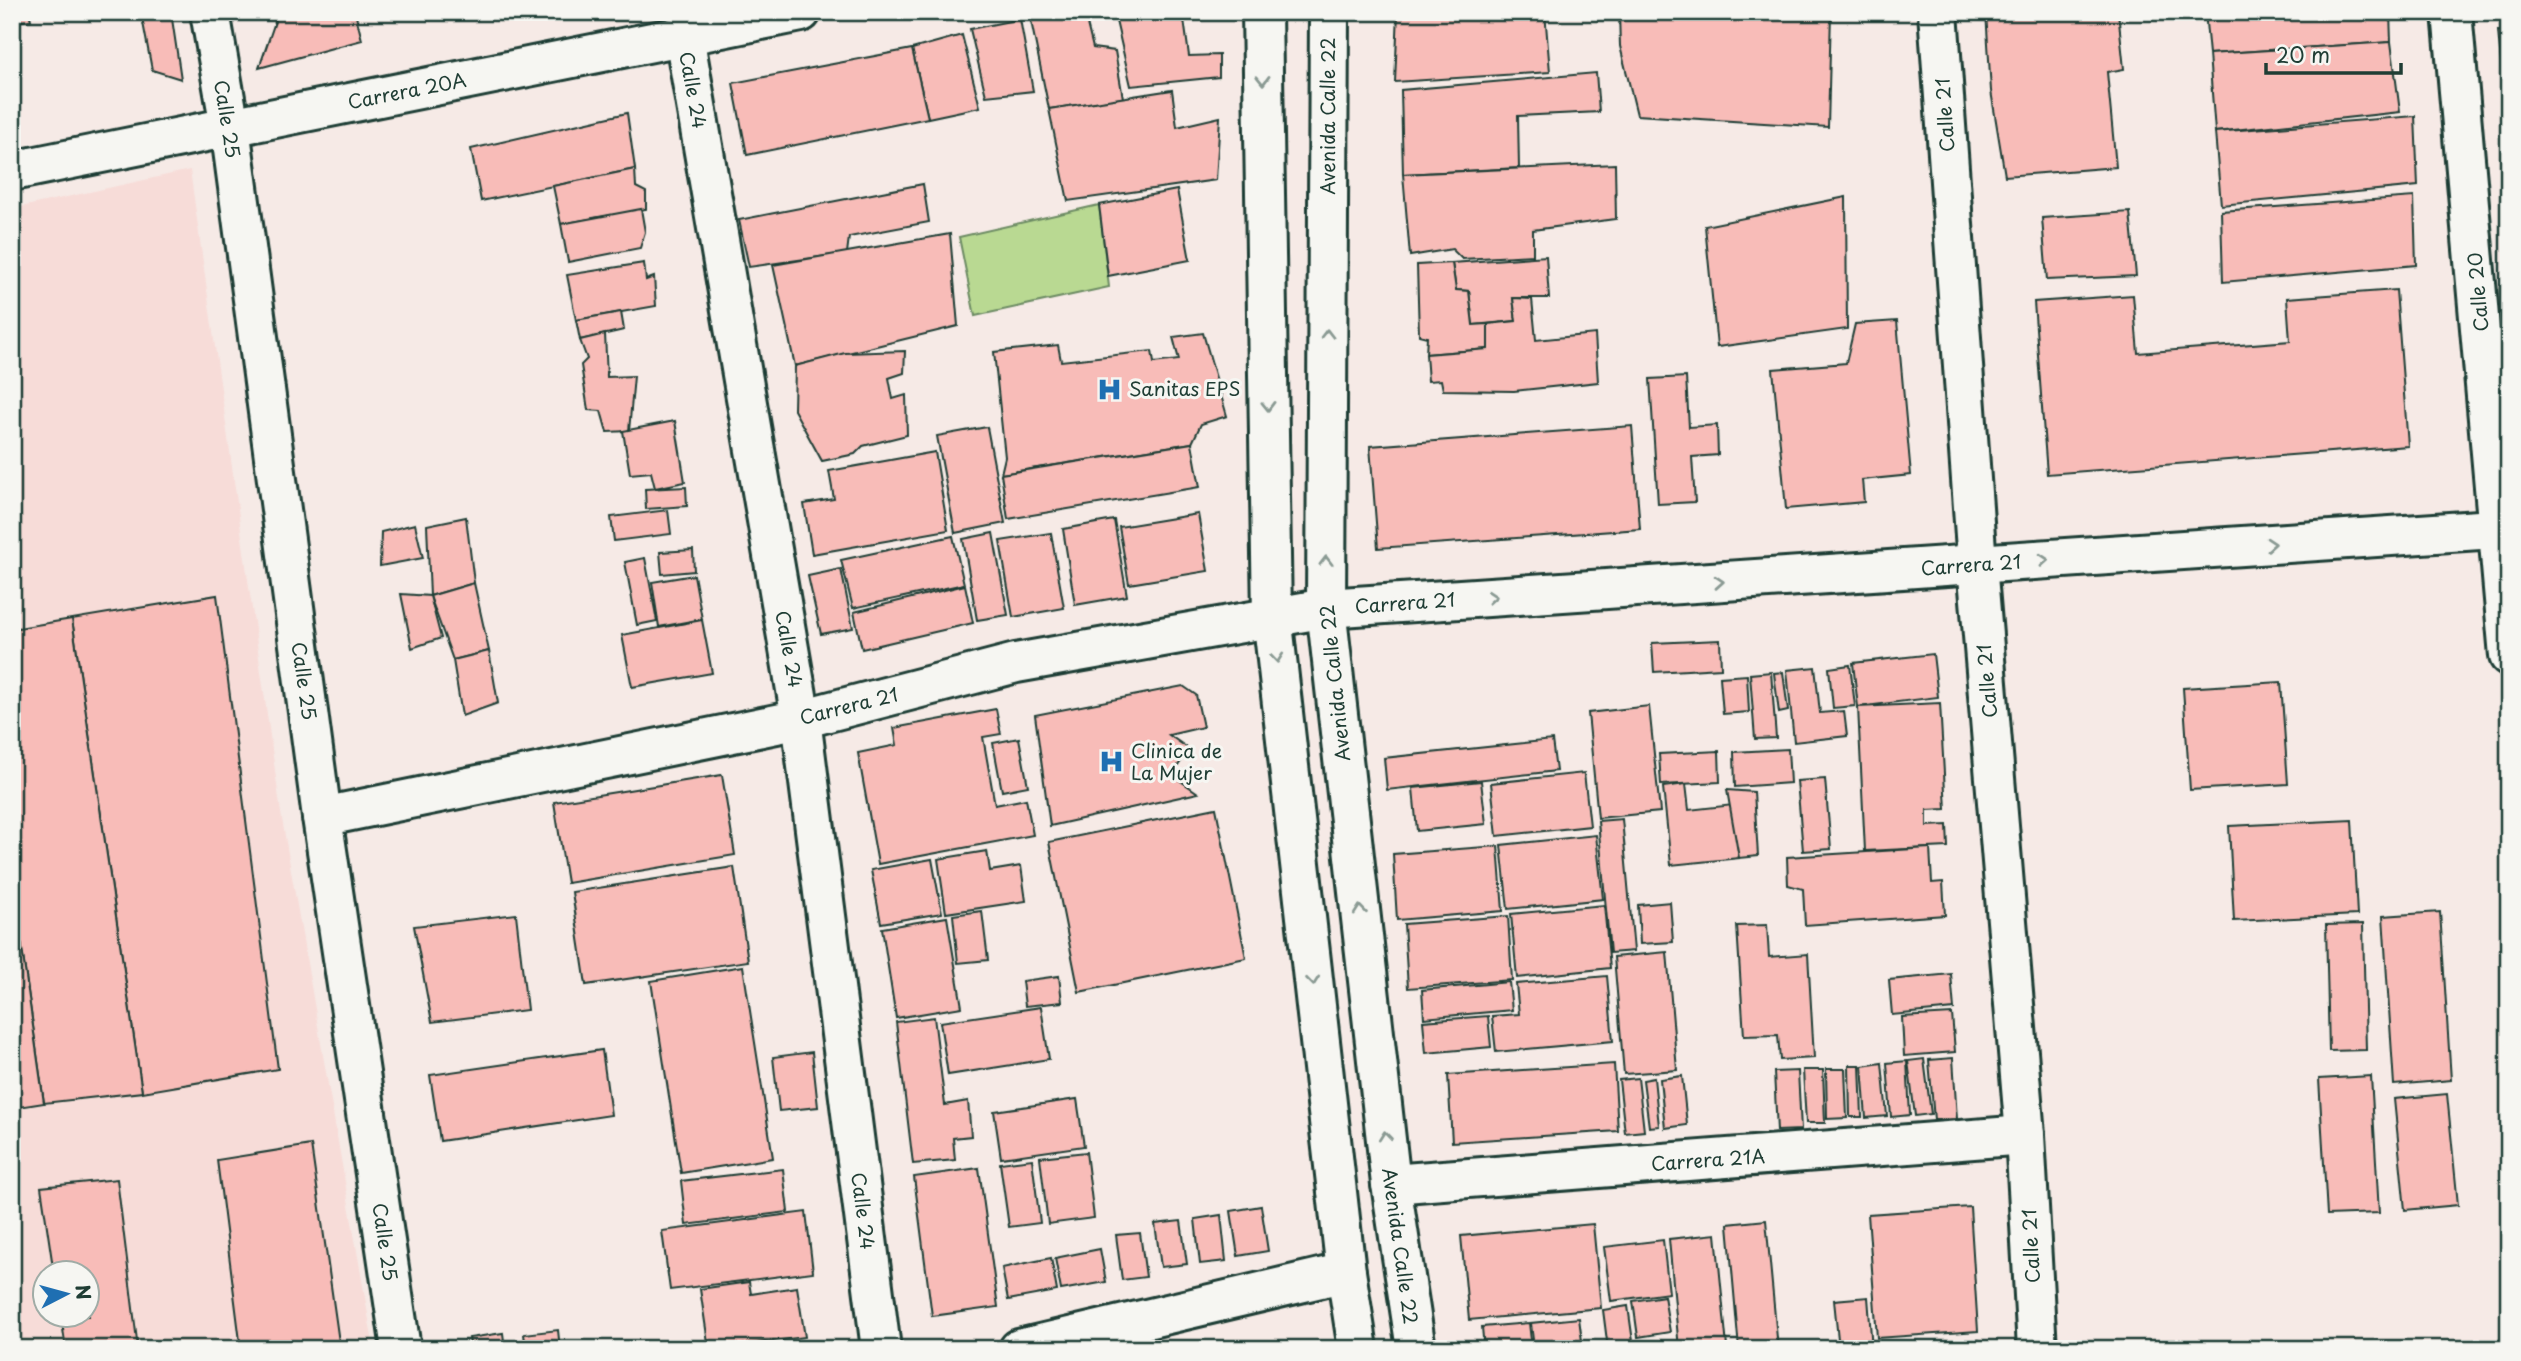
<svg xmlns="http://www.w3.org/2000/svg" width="2521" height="1361" font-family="'Playpen Sans',sans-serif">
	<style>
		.built { fill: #f7dcd8; fill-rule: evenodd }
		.green { fill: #b9d992; stroke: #6c8b63; stroke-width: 2 }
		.building { fill: #f8bcb8; stroke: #1f3d34; stroke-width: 2 }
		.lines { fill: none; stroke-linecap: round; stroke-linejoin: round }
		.minor-casing { stroke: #1f3d34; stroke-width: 44 }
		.tertiary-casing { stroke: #1f3d34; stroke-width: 44 }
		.minor { stroke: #f6f6f2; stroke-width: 38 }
		.tertiary { stroke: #f6f6f2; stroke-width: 38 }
		.oneway { stroke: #8a9a93 }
		.labels { text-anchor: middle; stroke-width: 6; stroke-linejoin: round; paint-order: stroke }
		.street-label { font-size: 19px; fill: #1f3d34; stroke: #f6f6f2 }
		.poi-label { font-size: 19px; fill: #1f3d34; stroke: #f6f6f2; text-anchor: start }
	</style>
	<rect width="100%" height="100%" fill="#f6eae6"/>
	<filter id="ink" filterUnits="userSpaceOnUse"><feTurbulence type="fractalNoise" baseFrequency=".0143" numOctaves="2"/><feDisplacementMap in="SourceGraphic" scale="14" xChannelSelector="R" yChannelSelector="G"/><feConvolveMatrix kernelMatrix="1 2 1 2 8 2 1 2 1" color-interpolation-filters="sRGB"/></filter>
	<g filter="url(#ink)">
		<path class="built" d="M190,170L281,813L374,1349H12V209ZM46,1274H88V1316H46Z"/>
		<path class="green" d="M1099,205L1109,287L975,316L959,237Z"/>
		<g class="building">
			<path d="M12,12H29L31,20L12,22Z"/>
			<path d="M141,12H171L181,79L152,70Z"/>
			<path d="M290,12H355L362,40L259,68L277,16Z"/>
			<path d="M1047,12H1084L1093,48L1115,51L1123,98L1049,109L1030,16Z"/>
			<path d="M1114,12H1183L1189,56L1219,55V77L1131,86Z"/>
			<path d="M1398,12H1545L1550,72L1395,82Z"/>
			<path d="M1619,12H1831L1828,127L1637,115L1620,46Z"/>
			<path d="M1986,12H2118L2124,69L2107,72L2116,167L2005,176L1991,91Z"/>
			<path d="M2205,12H2390L2391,42L2209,54Z"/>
			<path d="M1020,19L1033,91L986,96L970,29Z"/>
			<path d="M2498,31L2509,32V105H2505Z"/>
			<path d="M962,35L980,107L928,118L912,49Z"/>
			<path d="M2391,42L2400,112L2215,132L2209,54Z"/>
			<path d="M912,49L928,118L747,155L733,83Z"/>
			<path d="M1596,73L1599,112L1518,116L1519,168L1403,174L1401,90Z"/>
			<path d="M1172,90L1177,127L1220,117L1216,180L1068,201L1049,109Z"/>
			<path d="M627,113L635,169L481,201L471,149Z"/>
			<path d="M2415,116L2418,186L2221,205L2215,132Z"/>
			<path d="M1615,164L1616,219L1533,230V255L1462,259L1452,249L1410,256L1403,174Z"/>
			<path d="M635,169L636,187L646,192V209L561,224L553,186Z"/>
			<path d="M923,184L929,222L849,237L847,253L749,267L739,220Z"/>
			<path d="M1177,190L1190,260L1108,276L1099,205Z"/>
			<path d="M1846,197L1847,329L1717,347L1705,226Z"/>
			<path d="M2414,197L2416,265L2223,282L2221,211Z"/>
			<path d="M641,209L645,232L640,248L568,262L561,224Z"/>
			<path d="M2130,212L2136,276L2047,280L2042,218Z"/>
			<path d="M950,234L958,326L795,366L773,265Z"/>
			<path d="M1546,256L1549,298H1513L1516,321L1473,325L1469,291L1456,290L1452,263Z"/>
			<path d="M644,263L646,280L654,277L656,306L576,320L567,275Z"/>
			<path d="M1452,263L1456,290L1469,291L1473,325L1488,324V349L1426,354L1427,337L1419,335L1417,265Z"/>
			<path d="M2396,290L2408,446L2047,474L2034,302L2133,295L2138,353L2290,341L2287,298Z"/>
			<path d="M1513,298L1532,299L1536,340L1595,334L1598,382L1514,391L1443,390L1441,380L1428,381L1426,354L1488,349V324L1516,321Z"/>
			<path d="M621,312L624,330L580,340L576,320Z"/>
			<path d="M1897,321L1911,475L1862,480L1864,502L1786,509L1773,369L1846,363L1855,324Z"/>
			<path d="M1203,333L1227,416L1201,424L1192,443L1001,474L1005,457L994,352L1058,345L1061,361L1152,351L1154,363L1179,360L1173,337Z"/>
			<path d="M605,334L607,377L634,376L629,431L607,432L601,411L588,410L581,365L587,359L580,340Z"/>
			<path d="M905,351L904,373L889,378L893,399L906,395L907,435L863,446L855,454L822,461L794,410L795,366L845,353Z"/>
			<path d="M1686,377L1689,427L1717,425L1718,455L1692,457L1695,502L1658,504L1650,379Z"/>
			<path d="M675,421L685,482L655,488L651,472L630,474L623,431Z"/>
			<path d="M1632,426L1640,529L1378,548L1370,446Z"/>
			<path d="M987,427L1005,523L955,533L937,436Z"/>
			<path d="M1192,443L1200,487L1008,519L1001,474Z"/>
			<path d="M935,452L948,530L812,554L804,504L834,499L829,471Z"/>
			<path d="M686,487L687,506L646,509L645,489Z"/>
			<path d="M668,510L671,534L614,541L611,517Z"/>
			<path d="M1198,514L1208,571L1129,584L1119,527Z"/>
			<path d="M466,517L474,583L430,596L427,525Z"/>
			<path d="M1114,520L1127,596L1075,605L1063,529Z"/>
			<path d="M415,524L423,558L380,566L381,532Z"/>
			<path d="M993,533L1008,615L977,620L963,539Z"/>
			<path d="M1051,533L1064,608L1013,617L1000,541Z"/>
			<path d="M953,536L964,584L853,608L841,560Z"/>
			<path d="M693,550L694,571L662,574L660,552Z"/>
			<path d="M645,558L657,621L637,625L625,562Z"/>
			<path d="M841,569L853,628L821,634L808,576Z"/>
			<path d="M694,575L702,619L659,627L652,582Z"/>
			<path d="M474,583L489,651L453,660L430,596Z"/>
			<path d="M965,585L973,623L862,649L854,612Z"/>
			<path d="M401,594L430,596L441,638L412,648Z"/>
			<path d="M217,595L278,1069L142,1092L72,619Z"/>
			<path d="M72,619L142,1092L44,1103L12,879V629Z"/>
			<path d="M702,620L712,673L632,687L622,635Z"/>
			<path d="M1720,640L1721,668L1654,672L1652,643Z"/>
			<path d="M489,651L498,703L462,716L453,660Z"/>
			<path d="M1933,654L1938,697L1858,707L1853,663Z"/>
			<path d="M1850,665L1855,706L1833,708L1829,668Z"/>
			<path d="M1815,667L1820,713L1844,711L1847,736L1794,742L1787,670Z"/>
			<path d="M1771,672L1776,738L1755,739L1750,674Z"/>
			<path d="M1783,672L1788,711L1779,713L1774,673Z"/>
			<path d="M1747,675L1749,712L1723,714L1720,677Z"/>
			<path d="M2281,682L2288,784L2190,790L2183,688Z"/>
			<path d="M1183,686L1196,695L1203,727L1169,735L1189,749L1172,775L1198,793L1050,826L1035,715Z"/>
			<path d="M1940,703L1946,809L1927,810V826L1947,825L1948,847L1865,851L1858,707Z"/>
			<path d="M1649,706L1660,812L1598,818L1588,713Z"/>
			<path d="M996,709L1001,734L983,737L995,805L1026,799L1033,835L878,864L858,753L897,745L894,728Z"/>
			<path d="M1019,738L1028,786L1002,791L993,743Z"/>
			<path d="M1552,740L1556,771L1387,790L1384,758Z"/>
			<path d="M1788,749L1790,783L1735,787L1734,752Z"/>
			<path d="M1719,751L1720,782L1661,785L1659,754Z"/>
			<path d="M1584,773L1590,826L1497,836L1491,783Z"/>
			<path d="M722,775L735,855L567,883L554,802Z"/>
			<path d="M1825,779L1831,849L1803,851L1797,781Z"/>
			<path d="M1481,781L1486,824L1417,831L1413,788Z"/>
			<path d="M1686,784L1689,810L1733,805L1739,858L1671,865L1663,787Z"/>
			<path d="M1727,790L1754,792L1758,856L1739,858Z"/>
			<path d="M1216,808L1246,958L1079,992L1049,842Z"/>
			<path d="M1622,819L1634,951L1610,953L1598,821Z"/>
			<path d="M2352,820L2357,915L2234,921L2229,826Z"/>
			<path d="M1596,835L1603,899L1508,909L1501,845Z"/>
			<path d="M1498,846L1503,911L1397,920L1393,854Z"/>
			<path d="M1930,848L1932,883L1943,882L1945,915L1805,925L1803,889L1788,885L1787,857Z"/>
			<path d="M987,851L990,871L1021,866L1026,901L946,913L938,859Z"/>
			<path d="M932,859L942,913L881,923L871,870Z"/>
			<path d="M734,867L748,961L586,985L572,892Z"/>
			<path d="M12,879L44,1103L12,1108Z"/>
			<path d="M1670,902L1673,942L1640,944L1638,905Z"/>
			<path d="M1604,905L1610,968L1517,978L1511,914Z"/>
			<path d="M982,911L988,960L958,963L953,915Z"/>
			<path d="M2440,912L2451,1080L2394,1085L2383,916Z"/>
			<path d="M516,914L527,1010L432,1022L414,926Z"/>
			<path d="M1508,916L1512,980L1408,988L1404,924Z"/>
			<path d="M947,917L962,1007L896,1018L882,928Z"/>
			<path d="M2363,924L2366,1050L2329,1051L2326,925Z"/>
			<path d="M1767,925L1769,957L1808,954L1814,1058L1780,1060L1778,1035L1744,1036L1737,926Z"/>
			<path d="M1667,952L1677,1070L1624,1074L1614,957Z"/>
			<path d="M743,966L773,1158L681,1173L651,981Z"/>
			<path d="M1951,974L1954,1009L1892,1015L1889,980Z"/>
			<path d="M1059,976L1062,1002L1025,1006L1022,981Z"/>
			<path d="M1607,976L1613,1041L1496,1052L1492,1016L1519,1014L1516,984Z"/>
			<path d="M1509,982L1512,1010L1424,1018L1422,990Z"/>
			<path d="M1041,1007L1049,1059L948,1075L940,1022Z"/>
			<path d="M1952,1014L1955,1052L1904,1056L1902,1017Z"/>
			<path d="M1488,1016L1491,1047L1426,1053L1423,1021Z"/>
			<path d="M934,1017L945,1105L968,1101L971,1136L953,1138L955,1160L913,1164L896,1022Z"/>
			<path d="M602,1050L611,1115L440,1141L430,1075Z"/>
			<path d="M812,1052L818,1107L779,1111L773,1057Z"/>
			<path d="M1953,1058L1957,1119L1934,1120L1929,1060Z"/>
			<path d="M1924,1059L1931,1114L1915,1116L1908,1061Z"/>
			<path d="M1907,1061L1910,1115L1891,1117L1887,1063Z"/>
			<path d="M1882,1063L1887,1116L1866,1118L1862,1066Z"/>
			<path d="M1614,1064L1618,1131L1452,1142L1448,1075Z"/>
			<path d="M1849,1065H1860L1862,1117H1850Z"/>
			<path d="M1826,1069H1845L1847,1118L1827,1119Z"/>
			<path d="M1803,1070H1823L1825,1123H1806Z"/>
			<path d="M1798,1071L1801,1130L1777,1131L1774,1072Z"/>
			<path d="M1682,1076L1687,1125L1665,1128L1660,1079Z"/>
			<path d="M2371,1076L2379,1213L2327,1215L2319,1079Z"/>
			<path d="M1638,1078L1644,1131L1625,1133L1619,1080Z"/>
			<path d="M1654,1078L1659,1126L1649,1127L1643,1080Z"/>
			<path d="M2447,1094L2458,1205L2405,1210L2394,1099Z"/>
			<path d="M1077,1099L1084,1146L1001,1158L994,1111Z"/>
			<path d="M311,1145L340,1349H241L217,1160Z"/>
			<path d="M1086,1152L1094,1218L1048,1224L1040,1157Z"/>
			<path d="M1032,1159L1040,1223L1009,1227L1000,1163Z"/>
			<path d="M979,1168L998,1307L932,1316L914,1177Z"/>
			<path d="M783,1169L788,1212L686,1225L681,1181Z"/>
			<path d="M117,1179L138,1349H66L61,1316H88V1274H54L41,1187Z"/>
			<path d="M1261,1206L1268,1251L1238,1256L1231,1211Z"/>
			<path d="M1970,1207L1978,1331L1877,1338L1868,1214Z"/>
			<path d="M806,1212L813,1272L670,1290L662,1231Z"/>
			<path d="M1221,1215L1226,1261L1200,1264L1195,1219Z"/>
			<path d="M1766,1220L1778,1349H1739L1728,1224Z"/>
			<path d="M1181,1221L1187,1264L1161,1267L1155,1224Z"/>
			<path d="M1593,1224L1601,1308L1469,1320L1461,1236Z"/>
			<path d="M1140,1233L1146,1277L1122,1280L1116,1235Z"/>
			<path d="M1716,1234L1727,1347L1679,1349L1669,1239Z"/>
			<path d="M1663,1240L1669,1293L1611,1301L1604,1247Z"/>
			<path d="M1100,1249L1106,1282L1061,1290L1055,1258Z"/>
			<path d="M1051,1258L1057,1291L1008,1300L1002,1268Z"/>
			<path d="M749,1282L751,1294L797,1287L805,1337L709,1349L700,1289Z"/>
			<path d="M1664,1296L1670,1332L1638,1337L1633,1301Z"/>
			<path d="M1868,1297L1872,1349H1839L1834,1300Z"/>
			<path d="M1628,1306L1634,1349H1608L1603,1310Z"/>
			<path d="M1579,1318L1583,1349H1534L1531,1323Z"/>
			<path d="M1529,1323L1532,1349H1484L1482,1327Z"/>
			<path d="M558,1330L560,1349H526L524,1334Z"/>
			<path d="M503,1333L505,1349H471L469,1338Z"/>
			<path d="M1979,1340V1349H1885Z"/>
		</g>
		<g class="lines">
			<defs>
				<g id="minor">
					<path d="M210,12L230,127L322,817L401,1349"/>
					<path d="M1938,12L1977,564L2025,1135L2037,1349"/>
					<path d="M2452,12L2509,656"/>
					<path d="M684,35L801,719L881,1349"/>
					<path d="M12,171L801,12"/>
					<path d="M322,817L801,719L1016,663L1326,608L2509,528"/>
					<path d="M1391,1184L2025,1135"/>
					<path d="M1019,1349L1346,1272"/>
				</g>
				<g id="tertiary">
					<path d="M1262,12L1272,615L1346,1272L1358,1349"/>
					<path d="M1329,12L1326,608L1391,1184L1416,1349"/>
				</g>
			</defs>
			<use href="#minor" class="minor-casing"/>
			<use href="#tertiary" class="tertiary-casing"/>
			<use href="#minor" class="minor"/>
			<use href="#tertiary" class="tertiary"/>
		</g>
		<defs><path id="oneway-chevron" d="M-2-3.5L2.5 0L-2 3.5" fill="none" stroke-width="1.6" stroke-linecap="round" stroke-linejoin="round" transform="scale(1.75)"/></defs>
		<g class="oneway">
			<use href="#oneway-chevron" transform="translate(1263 80) rotate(89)"/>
			<use href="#oneway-chevron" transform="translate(1327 334) rotate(-90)"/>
			<use href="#oneway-chevron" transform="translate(1268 406) rotate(89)"/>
			<use href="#oneway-chevron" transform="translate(2271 544) rotate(-4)"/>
			<use href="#oneway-chevron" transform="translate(2044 560) rotate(-4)"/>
			<use href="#oneway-chevron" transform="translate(1326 561) rotate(-90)"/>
			<use href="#oneway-chevron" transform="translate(1719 582) rotate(-4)"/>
			<use href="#oneway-chevron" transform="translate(1492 597) rotate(-4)"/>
			<use href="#oneway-chevron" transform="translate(1277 658) rotate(84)"/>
			<use href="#oneway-chevron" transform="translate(1360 910) rotate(-96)"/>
			<use href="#oneway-chevron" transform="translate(1313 981) rotate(84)"/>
			<use href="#oneway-chevron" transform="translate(1385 1136) rotate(-96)"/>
		</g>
	</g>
	<defs>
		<symbol id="hospital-bare" viewBox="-9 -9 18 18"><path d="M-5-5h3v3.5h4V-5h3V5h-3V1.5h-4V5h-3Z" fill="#1f6fb2" stroke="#f6f6f2" stroke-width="2.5" paint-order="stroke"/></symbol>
	</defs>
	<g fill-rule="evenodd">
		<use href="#hospital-bare" x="1092" y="372" width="35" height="35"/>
		<use href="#hospital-bare" x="1094" y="744" width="35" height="35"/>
	</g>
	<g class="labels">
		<g class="street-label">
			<text transform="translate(693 90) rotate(80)" y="7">Calle 24</text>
			<text transform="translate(407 91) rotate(-11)" y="7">Carrera 20A</text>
			<text transform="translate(1945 115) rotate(-94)" y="7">Calle 21</text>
			<text transform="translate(1328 116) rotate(-90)" y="7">Avenida Calle 22</text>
			<text transform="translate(227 119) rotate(81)" y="7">Calle 25</text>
			<text transform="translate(2478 292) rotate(-95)" y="7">Calle 20</text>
			<text transform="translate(1971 565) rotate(-4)" y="7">Carrera 21</text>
			<text transform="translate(1405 603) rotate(-4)" y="7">Carrera 21</text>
			<text transform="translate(789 649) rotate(80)" y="7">Calle 24</text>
			<text transform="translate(304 681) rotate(82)" y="7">Calle 25</text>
			<text transform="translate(1987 681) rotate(-95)" y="7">Calle 21</text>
			<text transform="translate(1335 683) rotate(-96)" y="7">Avenida Calle 22</text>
			<text transform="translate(849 706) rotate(-14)" y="7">Carrera 21</text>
			<text transform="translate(1708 1160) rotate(-4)" y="7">Carrera 21A</text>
			<text transform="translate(863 1211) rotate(83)" y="7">Calle 24</text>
			<text transform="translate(385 1242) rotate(82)" y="7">Calle 25</text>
			<text transform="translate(1400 1246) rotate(82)" y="7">Avenida Calle 22</text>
			<text transform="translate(2031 1246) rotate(-93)" y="7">Calle 21</text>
		</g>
		<g class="poi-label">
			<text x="1129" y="396">Sanitas EPS</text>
			<text x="1131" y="758">Clinica de<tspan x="1131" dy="22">La Mujer</tspan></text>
		</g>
	</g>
	<rect width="2521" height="1361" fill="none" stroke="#f6f6f2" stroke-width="42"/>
	<rect x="21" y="21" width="2479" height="1319" fill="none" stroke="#1f3d34" stroke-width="2.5" filter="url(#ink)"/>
	<g transform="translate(66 1294) rotate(84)"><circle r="33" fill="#f6f6f2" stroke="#a0aca6" stroke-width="2"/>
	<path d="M0-5L12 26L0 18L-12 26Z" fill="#1f6fb2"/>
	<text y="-10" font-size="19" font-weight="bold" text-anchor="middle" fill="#1f3d34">N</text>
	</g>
	<path d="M2266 63v10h135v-10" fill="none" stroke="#1f3d34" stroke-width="3.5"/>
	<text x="2276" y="63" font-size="21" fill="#1f3d34" stroke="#f6f6f2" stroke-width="5" paint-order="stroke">20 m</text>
</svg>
